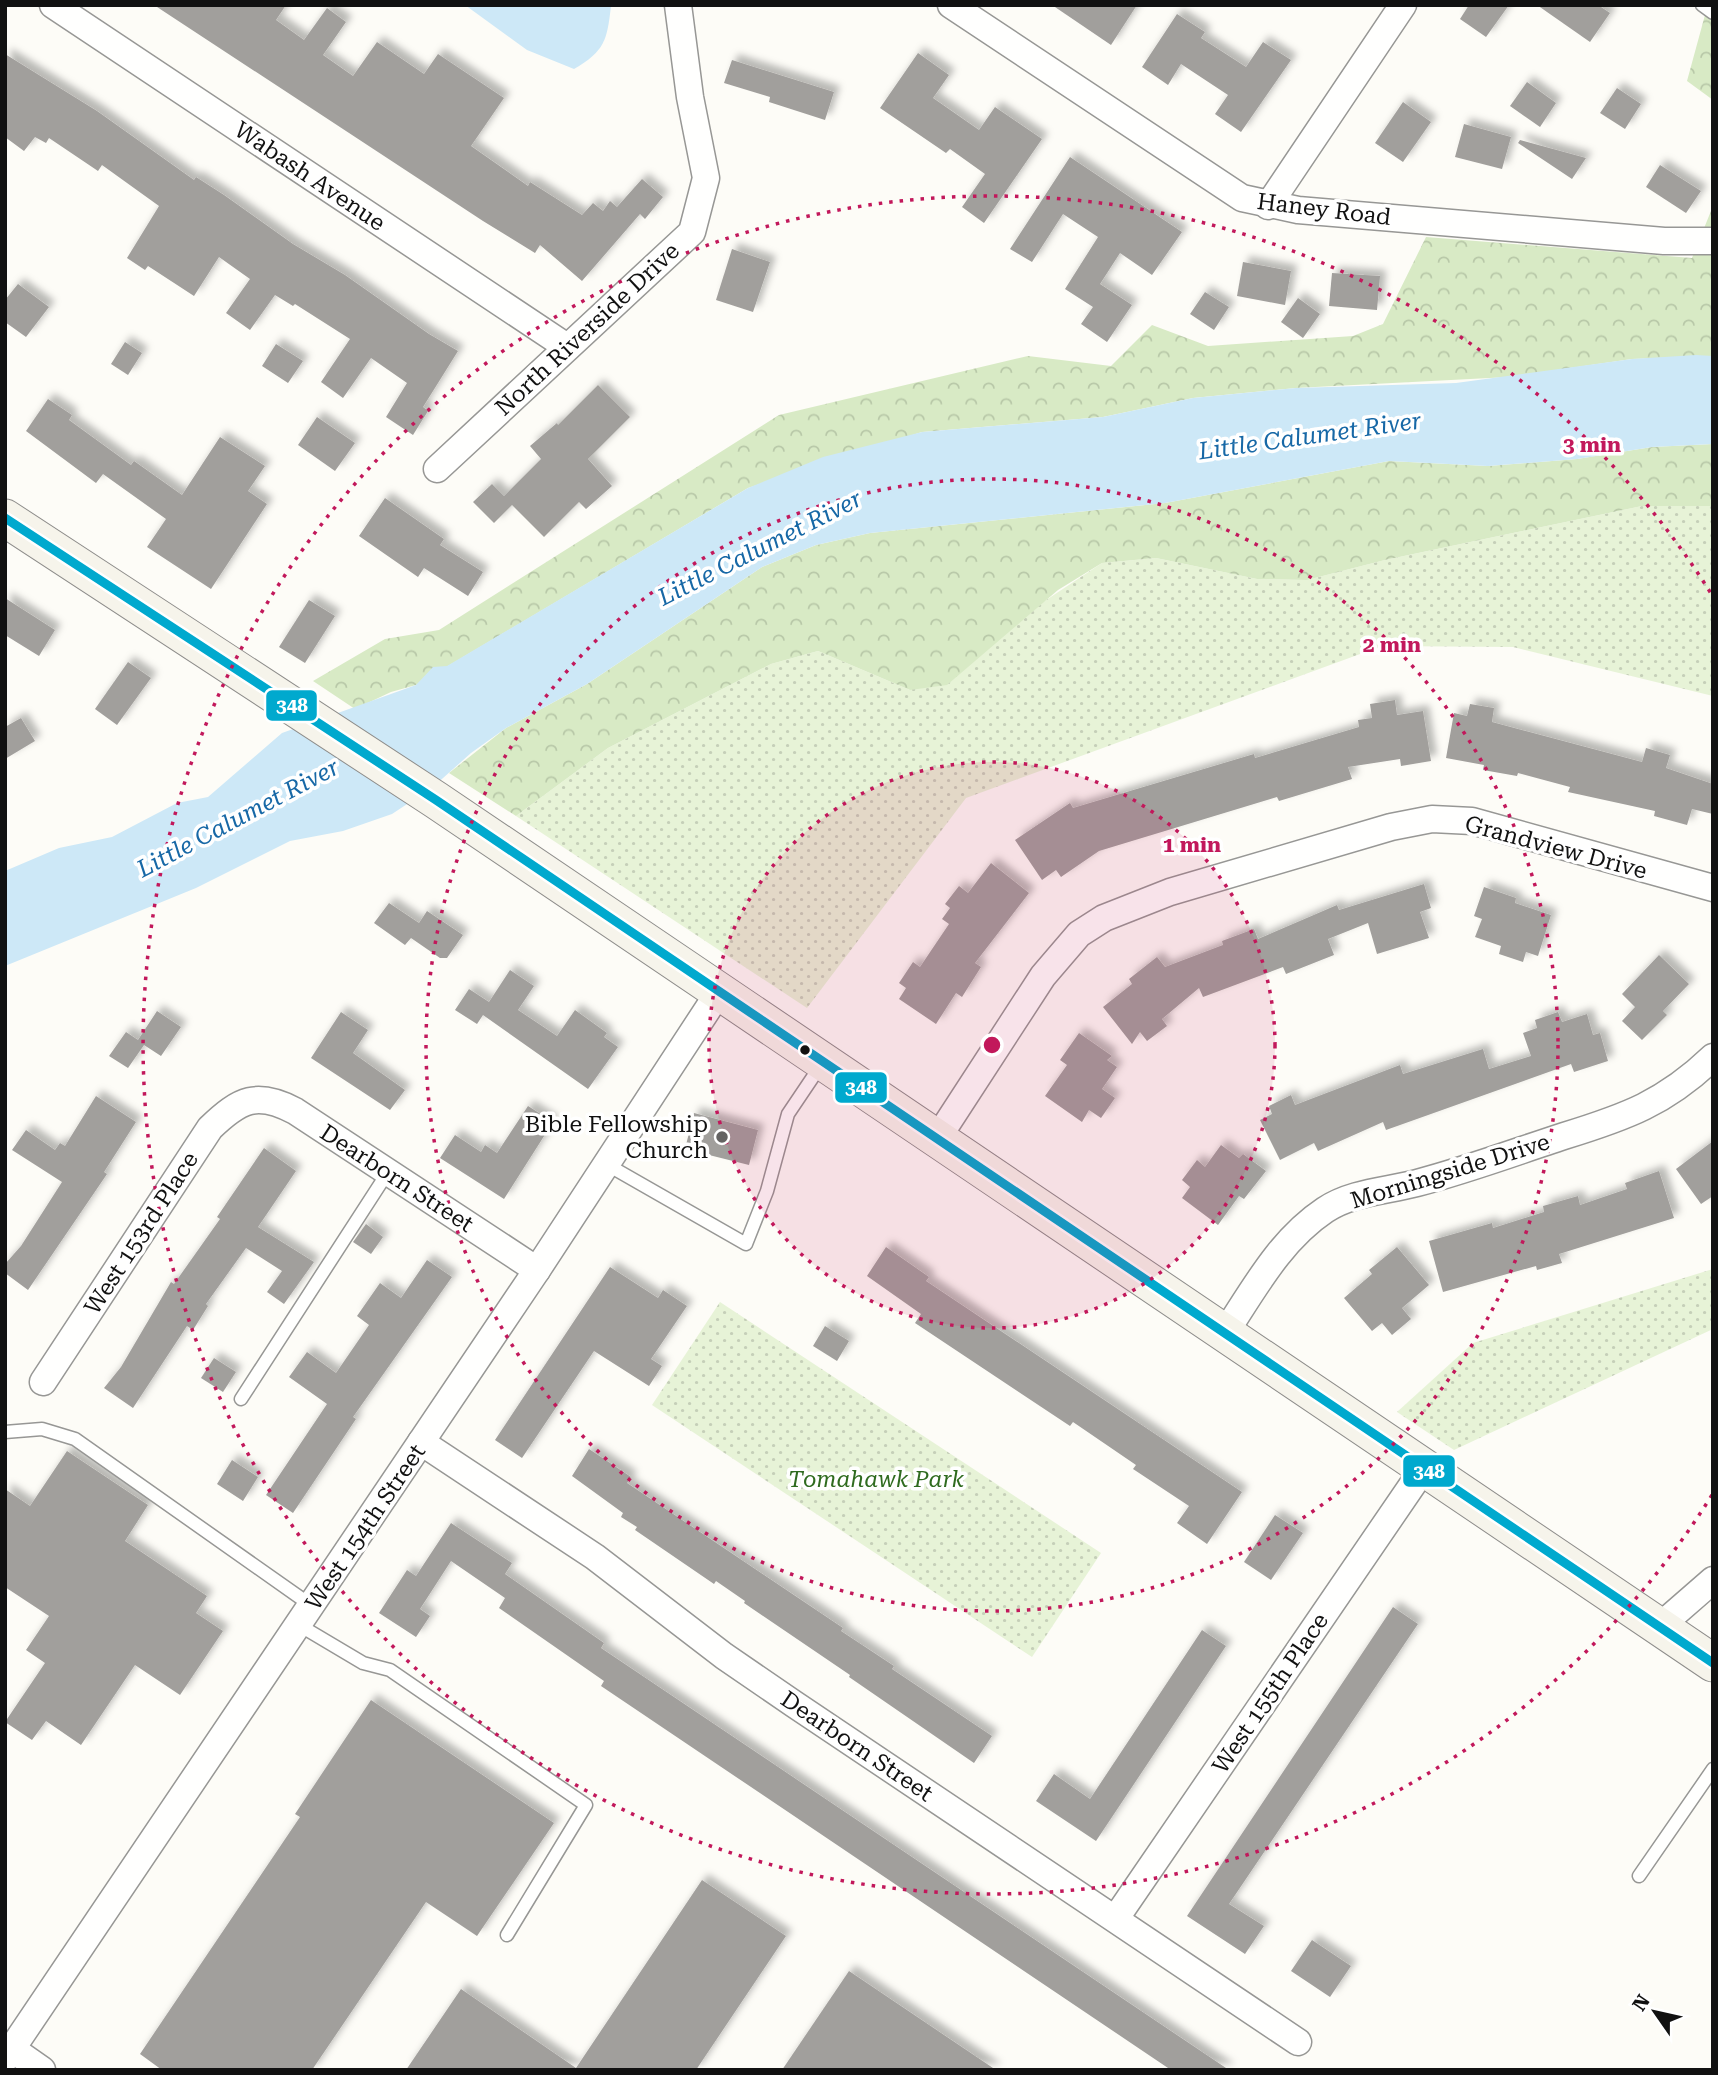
<svg xmlns="http://www.w3.org/2000/svg" width="1718" height="2075" font-family="'Roboto Serif',serif">
	<style>
		.green { fill: url(#green-dots) }
		.forest { fill: url(#forest-crowns) }
		.water { fill: #cde8f7 }
		.building { fill: #a19f9c; filter: url(#shadow) }
		.lines { fill: none; stroke-linecap: round; stroke-linejoin: round }
		.lane-casing { stroke: #979795; stroke-width: 15 }
		.street-casing { stroke: #979795; stroke-width: 29 }
		.secondary-casing { stroke: #8e8d8b; stroke-width: 39 }
		.lane { stroke: #fffffe; stroke-width: 12 }
		.street { stroke: #fffffe; stroke-width: 26 }
		.secondary { stroke: #f6f4eb; stroke-width: 37 }
		.bus-1-casing { stroke: #fff; stroke-width: 14 }
		.bus-1 { stroke: #00a9ce; stroke-width: 9 }
		.ring { fill: none; stroke: #c2185b; stroke-width: 3.5; stroke-dasharray: 3.5 7 }
		.bus-dot { fill: #111; stroke: #fff; stroke-width: 2.5 }
		.poi-dot { fill: #646362; stroke: #fff; stroke-width: 2.5 }
		.labels { text-anchor: middle; stroke-width: 7; stroke-linejoin: round; paint-order: stroke }
		.street-label { font-size: 23px; fill: #111; stroke: #fff }
		.poi-label { font-size: 23px; fill: #111; stroke: #fff; text-anchor: end }
		.park-label { font-size: 23px; font-style: italic; fill: #2f6b1f; stroke: #fff }
		.water-label { font-size: 24px; font-style: italic; fill: #1768a6; stroke: #fff }
		.centre { fill: #c2185b; stroke: #fff; stroke-width: 3.5 }
		.ring-label { font-size: 21px; text-anchor: middle; font-weight: bold; fill: #c2185b; stroke: #fff; stroke-width: 7; stroke-linejoin: round; paint-order: stroke }
		.line-badge { stroke: #fff; stroke-width: 2.5 }
		.badge-label { font-size: 19px; text-anchor: middle; font-weight: bold; fill: #fff }
	</style>
	<defs>
		<pattern id="green-dots" width="8" height="8" patternUnits="userSpaceOnUse" patternTransform="scale(1.75)"><rect width="8" height="8" fill="#e7f3d7"/><path d="M2 2h.1M6 6h.1" fill="none" stroke="#c5cfb8" stroke-width="1.8" stroke-linecap="round"/></pattern>
		<pattern id="forest-crowns" width="20" height="18" patternUnits="userSpaceOnUse" patternTransform="scale(1.75)"><rect width="20" height="18" fill="#d8eac5"/><path d="M2 6a3 3 0 1 1 6 0M12 15a3 3 0 1 1 6 0" fill="none" stroke="#b8c8a8"/></pattern>
		<filter id="shadow"><feDropShadow dx="6" dy="-6" stdDeviation="3.5" flood-color="#0004"/></filter>
	</defs>
	<rect width="100%" height="100%" fill="#fdfcf7"/>
	<g class="green">
		<path d="M1642,506H1713V696L1513,647L1382,646L966,798L807,1008L516,816L608,748L771,664L818,651L910,690L1102,563L1156,558L1257,579L1307,580L1385,560Z"/>
		<path d="M1713,1269V1329L1454,1450L1397,1412L1473,1343Z"/>
		<path d="M720,1302L1101,1553L1032,1657L652,1405Z"/>
	</g>
	<g class="forest">
		<path d="M1705,15L1713,21V100L1687,81Z"/>
		<path d="M1713,206V356L1632,359L1509,377L1296,388L1193,398L1103,417L922,432L748,488L416,685L391,692L355,709L313,681L385,639L439,630L779,415L1028,356L1111,366L1152,325L1208,346L1353,336L1383,324L1426,237L1692,258Z"/>
		<path d="M1713,444V506H1642L1385,560L1307,580L1257,579L1156,558L1102,563L1058,590L947,685L910,690L818,651L771,664L608,748L516,816L449,773L506,728L587,684L762,567L816,545L870,533L1165,503L1389,461L1488,466L1577,459L1652,447Z"/>
	</g>
	<g class="water">
		<path d="M465,5H611V6C607,40 605,51 574,69L527,50Z"/>
		<path d="M1696,355L1713,356V444L1652,447L1577,459L1488,466L1389,461L1165,503L870,533L816,545L762,567L587,684L506,728L471,753L433,787L392,814L343,831L290,841L196,888L5,966V871L59,848L112,837L177,803L208,797L282,733L416,685L433,667L447,666L748,488L823,457L922,432L1103,417L1193,398L1296,388L1456,383L1632,359Z"/>
	</g>
	<g class="building">
		<path d="M154,5H286L276,20L304,40L327,8L346,22L323,55L353,76L377,42L424,74L438,54L504,98L471,146L528,186L530,182L582,215L593,203L603,211L610,201L617,207L642,179L663,197L645,219L640,214L582,281L540,245L535,253L483,221Z"/>
		<path d="M1052,5H1137L1111,45Z"/>
		<path d="M1469,5H1509L1486,37L1460,19Z"/>
		<path d="M1537,5H1598L1610,13L1590,42Z"/>
		<path d="M1177,14L1205,32L1201,38L1246,67L1263,42L1291,60L1241,132L1215,114L1228,95L1181,64L1168,85L1142,67Z"/>
		<path d="M918,53L949,75L933,98L979,130L995,107L1042,139L984,223L962,207L985,174L950,149L946,153L880,108Z"/>
		<path d="M5,54L97,111L194,180L196,177L224,195L293,244L345,275L429,334L458,351L423,407L428,411L413,435L386,417L407,383L371,358L343,398L321,382L350,339L295,304L293,306L275,295L250,330L226,313L250,279L219,257L194,296L148,266L145,270L127,258L159,206L102,165L98,171L49,138L46,143L35,137L24,151L5,137Z"/>
		<path d="M732,60L834,92L825,120L769,102L770,97L724,83Z"/>
		<path d="M1527,82L1556,103L1540,127L1510,106Z"/>
		<path d="M1617,88L1641,104L1625,129L1600,113Z"/>
		<path d="M1403,102L1431,122L1403,162L1375,143Z"/>
		<path d="M1464,124L1511,137L1502,169L1455,157Z"/>
		<path d="M1520,140L1586,158L1572,179L1518,143Z"/>
		<path d="M1070,157L1182,232L1152,275L1120,253L1100,284L1132,305L1107,342L1081,324L1093,307L1065,289L1098,237L1063,214L1032,262L1010,249Z"/>
		<path d="M1660,165L1701,191L1686,213L1646,187Z"/>
		<path d="M732,249L770,262L753,312L716,300Z"/>
		<path d="M1243,262L1291,271L1285,305L1237,296Z"/>
		<path d="M1332,273L1380,276L1377,310L1329,306Z"/>
		<path d="M18,284L49,307L26,337L5,322V300Z"/>
		<path d="M1205,292L1229,307L1214,330L1190,314Z"/>
		<path d="M1298,298L1320,314L1303,338L1281,322Z"/>
		<path d="M125,342L142,353L128,375L111,364Z"/>
		<path d="M276,344L303,361L288,383L262,366Z"/>
		<path d="M598,385L630,417L588,459L612,486L586,509L579,502L544,537L512,505L494,523L473,502L492,484L504,496L541,459L530,446L557,423L558,425Z"/>
		<path d="M48,399L72,415L69,420L131,465L134,461L182,495L220,437L265,466L248,491L267,504L211,589L147,547L166,519L103,474L96,483L26,431Z"/>
		<path d="M317,417L355,443L335,471L298,445Z"/>
		<path d="M385,498L444,539L440,545L483,572L468,596L424,568L418,577L359,536Z"/>
		<path d="M5,598L55,630L39,656L5,635Z"/>
		<path d="M309,600L335,616L305,663L279,647Z"/>
		<path d="M128,662L151,678L117,725L95,709Z"/>
		<path d="M1395,700L1397,715L1423,711L1431,761L1401,766L1400,759L1348,767L1352,779L1279,801L1277,797L1099,851L1061,877L1056,870L1042,880L1015,840L1070,803L1073,808L1254,754L1255,758L1359,727L1358,720L1372,718L1370,704Z"/>
		<path d="M1470,704L1494,708L1492,722L1642,762L1646,748L1670,755L1666,768L1713,784V814L1692,809L1687,825L1654,816L1655,811L1568,792L1570,787L1518,773L1517,776L1483,770L1484,765L1446,758L1454,713L1467,716Z"/>
		<path d="M21,718L35,741L5,759V727Z"/>
		<path d="M991,863L1029,893L975,963L981,967L962,997L956,993L936,1024L899,999L906,988L899,983L913,962L920,967L949,924L942,919L950,908L945,904L959,886L968,893Z"/>
		<path d="M1424,884L1431,908L1420,912L1429,938L1377,954L1368,923L1328,939L1334,955L1286,974L1283,967L1203,997L1199,988L1162,1019L1167,1026L1147,1041L1140,1032L1132,1044L1103,1007L1132,984L1129,979L1157,957L1165,967L1223,945L1222,941L1254,929L1258,939L1337,905L1339,910Z"/>
		<path d="M1484,887L1516,898L1515,903L1551,915L1538,956L1526,952L1523,962L1499,954L1501,946L1475,937L1482,919L1474,916Z"/>
		<path d="M389,903L419,923L427,911L463,935L447,958H440L411,938L405,945L374,923Z"/>
		<path d="M1659,955L1689,984L1663,1011L1667,1015L1642,1040L1622,1021L1635,1007L1622,994Z"/>
		<path d="M510,970L534,986L518,1010L557,1036L575,1010L607,1033L604,1037L618,1047L588,1089L483,1015L477,1024L455,1010L469,989L489,1002Z"/>
		<path d="M157,1011L181,1027L161,1056L144,1045L128,1068L109,1056L126,1032L138,1040Z"/>
		<path d="M341,1012L368,1030L353,1053L405,1090L390,1110L311,1058Z"/>
		<path d="M1558,1012L1562,1022L1587,1014L1593,1035L1600,1033L1608,1061L1574,1072L1571,1064L1386,1130L1383,1122L1318,1151L1314,1143L1280,1160L1260,1120L1272,1114L1269,1106L1291,1095L1295,1105L1400,1065L1403,1074L1483,1049L1489,1069L1531,1056L1523,1033L1537,1028L1535,1020Z"/>
		<path d="M1079,1033L1112,1056L1107,1060L1117,1067L1102,1089L1115,1098L1101,1118L1089,1110L1082,1122L1045,1096L1067,1065L1060,1060Z"/>
		<path d="M96,1096L136,1122L104,1172L107,1174L28,1290L5,1273V1264L21,1246L62,1182L12,1150L26,1130L55,1150L60,1143L65,1146Z"/>
		<path d="M528,1106L553,1122L504,1199L440,1158L455,1135L481,1152L485,1145L497,1153Z"/>
		<path d="M694,1113L758,1130L749,1165L685,1149Z"/>
		<path d="M1713,1141V1196L1701,1204L1676,1169Z"/>
		<path d="M1221,1145L1239,1158L1243,1154L1266,1171L1244,1199L1239,1196L1218,1225L1182,1198L1190,1187L1182,1180L1197,1160L1205,1167Z"/>
		<path d="M264,1148L296,1171L258,1227L314,1262L284,1304L267,1292L282,1271L246,1248L206,1304L208,1306L193,1330L187,1326L133,1408L104,1388L121,1367L171,1282L174,1284L220,1219L217,1217Z"/>
		<path d="M1659,1171L1674,1218L1559,1254L1562,1263L1537,1270L1536,1266L1443,1292L1429,1241L1492,1223L1493,1228L1544,1212L1543,1206L1578,1196L1580,1205L1627,1189L1625,1183Z"/>
		<path d="M366,1224L383,1237L371,1254L353,1242Z"/>
		<path d="M886,1247L929,1277L926,1281L1242,1492L1207,1544L1177,1523L1189,1506L1133,1469L1136,1465L1073,1422L1070,1426L915,1323L921,1314L867,1276Z"/>
		<path d="M1397,1247L1429,1285L1402,1308L1411,1319L1392,1335L1382,1323L1372,1331L1344,1298L1372,1274L1369,1270Z"/>
		<path d="M427,1260L452,1277L353,1417L356,1419L293,1513L266,1495L327,1404L289,1377L307,1352L336,1373L369,1325L357,1316L380,1283L401,1298Z"/>
		<path d="M610,1267L658,1298L663,1290L687,1306L651,1359L662,1366L649,1386L594,1351L522,1458L495,1440Z"/>
		<path d="M825,1326L849,1341L837,1361L813,1346Z"/>
		<path d="M214,1358L236,1372L223,1392L201,1378Z"/>
		<path d="M589,1449L631,1477L627,1483L843,1628L841,1631L894,1666L892,1669L992,1736L974,1763L849,1677L850,1675L744,1603L745,1601L716,1581L714,1584L635,1530L637,1527L621,1517L623,1513L572,1476Z"/>
		<path d="M67,1451L148,1505L125,1541L207,1596L196,1613L223,1631L180,1695L135,1665L81,1745L46,1721L32,1740L5,1722L45,1663L26,1650L49,1616L5,1587V1489L30,1506Z"/>
		<path d="M232,1460L258,1477L243,1501L217,1484Z"/>
		<path d="M1275,1515L1303,1533L1271,1580L1244,1562Z"/>
		<path d="M451,1523L512,1563L505,1574L604,1643L601,1648L1229,2070H1171L601,1686L604,1681L499,1608L505,1598L451,1561L420,1609L430,1616L416,1637L379,1613L407,1570L416,1576Z"/>
		<path d="M1393,1607L1418,1624L1229,1904L1264,1926L1245,1954L1187,1916Z"/>
		<path d="M1202,1630L1226,1646L1096,1841L1036,1801L1054,1774L1090,1799Z"/>
		<path d="M371,1700L554,1823L477,1936L426,1902L312,2070H162L140,2054L300,1817L295,1814Z"/>
		<path d="M702,1880L786,1936L696,2070H406L461,1989L576,2068Z"/>
		<path d="M1312,1940L1351,1966L1330,1997L1291,1971Z"/>
		<path d="M849,1971L996,2070H782Z"/>
	</g>
	<g class="lines">
		<defs>
			<g id="lane">
				<path d="M1702,5L1713,13"/>
				<path d="M606,1164L746,1244L767,1191L788,1114L821,1065"/>
				<path d="M241,1399L388,1172"/>
				<path d="M5,1432L42,1429L75,1439L312,1606"/>
				<path d="M299,1625L363,1663L390,1670L586,1805L507,1935"/>
				<path d="M1639,1876L1713,1769"/>
			</g>
			<g id="street">
				<path d="M53,5L567,347"/>
				<path d="M951,5L1242,198L1298,210L1664,241H1713"/>
				<path d="M1268,206L1403,5"/>
				<path d="M437,469L692,232L706,178L690,97L678,5"/>
				<path d="M937,1139L1043,976L1079,934L1104,918L1170,892L1391,827L1432,819L1472,821L1713,888"/>
				<path d="M1225,1333C1254,1289 1280,1240 1325,1210C1352,1192 1387,1191 1417,1183C1467,1170 1515,1152 1564,1136C1626,1117 1665,1103 1713,1057"/>
				<path d="M43,1382L210,1128C240,1099 257,1091 295,1111L537,1270"/>
				<path d="M421,1442L595,1557L724,1656L794,1704L1298,2042"/>
				<path d="M1659,1627L1713,1580"/>
				<path d="M1116,1918L1424,1468"/>
				<path d="M12,2049L42,2070"/>
				<path d="M5,2059L537,1270L719,992"/>
			</g>
			<path id="secondary" d="M5,518L436,800L1713,1663"/>
		</defs>
		<use href="#lane" class="lane-casing"/>
		<use href="#street" class="street-casing"/>
		<use href="#secondary" class="secondary-casing"/>
		<use href="#lane" class="lane"/>
		<use href="#street" class="street"/>
		<use href="#secondary" class="secondary"/>
		<defs>
			<path id="bus-1" d="M5,518L436,800L1713,1663"/>
		</defs>
		<use href="#bus-1" class="bus-1-casing"/>
		<use href="#bus-1" class="bus-1"/>
	</g>
	<circle cx="992" cy="1045" r="283" fill="#c2185b" fill-opacity=".12"/>
	<g class="ring">
		<circle cx="992" cy="1045" r="283"/>
		<circle cx="992" cy="1045" r="566"/>
		<path d="M1712 1495A849 849 0 1 1 1712 595"/>
	</g>
	<circle class="bus-dot" cx="805" cy="1050" r="6"/>
	<circle class="poi-dot" cx="722" cy="1137" r="7"/>
	<g class="labels">
		<g class="street-label">
			<text transform="translate(310 176) rotate(34)" y="8">Wabash Avenue</text>
			<text transform="translate(1324 209) rotate(7)" y="8">Haney Road</text>
			<text transform="translate(587 329) rotate(-43)" y="8">North Riverside Drive</text>
			<text transform="translate(1556 847) rotate(15)" y="8">Grandview Drive</text>
			<text transform="translate(1450 1171) rotate(-17)" y="8">Morningside Drive</text>
			<text transform="translate(397 1178) rotate(33)" y="8">Dearborn Street</text>
			<text transform="translate(141 1233) rotate(-57)" y="8">West 153rd Place</text>
			<text transform="translate(365 1527) rotate(-56)" y="8">West 154th Street</text>
			<text transform="translate(1270 1693) rotate(-56)" y="8">West 155th Place</text>
			<text transform="translate(857 1746) rotate(34)" y="8">Dearborn Street</text>
		</g>
		<g class="poi-label">
			<text x="708" y="1132">Bible Fellowship<tspan x="708" dy="26">Church</tspan></text>
		</g>
		<g class="park-label">
			<text x="876" y="1487">Tomahawk Park</text>
		</g>
		<g class="water-label">
			<text transform="translate(1310 436) rotate(-8)" y="8">Little Calumet River</text>
			<text transform="translate(760 548) rotate(-27)" y="8">Little Calumet River</text>
			<text transform="translate(238 818) rotate(-28)" y="8">Little Calumet River</text>
		</g>
	</g>
	<circle cx="992" cy="1045" r="10" class="centre"/>
	<g class="ring-label">
		<text x="1592" y="452">3 min</text>
		<text x="1392" y="652">2 min</text>
		<text x="1192" y="852">1 min</text>
	</g>
	<g class="line-badge">
		<rect x="265" y="689" width="53" height="33" rx="7" fill="#00a9ce"/>
		<rect x="834" y="1071" width="54" height="33" rx="7" fill="#00a9ce"/>
		<rect x="1402" y="1454" width="54" height="34" rx="7" fill="#00a9ce"/>
	</g>
	<g class="badge-label">
		<text x="292" y="712">348</text>
		<text x="861" y="1094">348</text>
		<text x="1429" y="1478">348</text>
	</g>
	<rect width="1718" height="2075" fill="none" stroke="#111111" stroke-width="14"/>
	<g transform="translate(1655 2012) rotate(304)" stroke="#ffffff" stroke-width="5" paint-order="stroke">
	<path d="M0-5L12 26L0 18L-12 26Z" fill="#111111"/>
	<text y="-10" font-size="19" font-weight="bold" text-anchor="middle" fill="#111111">N</text>
	</g>
</svg>
